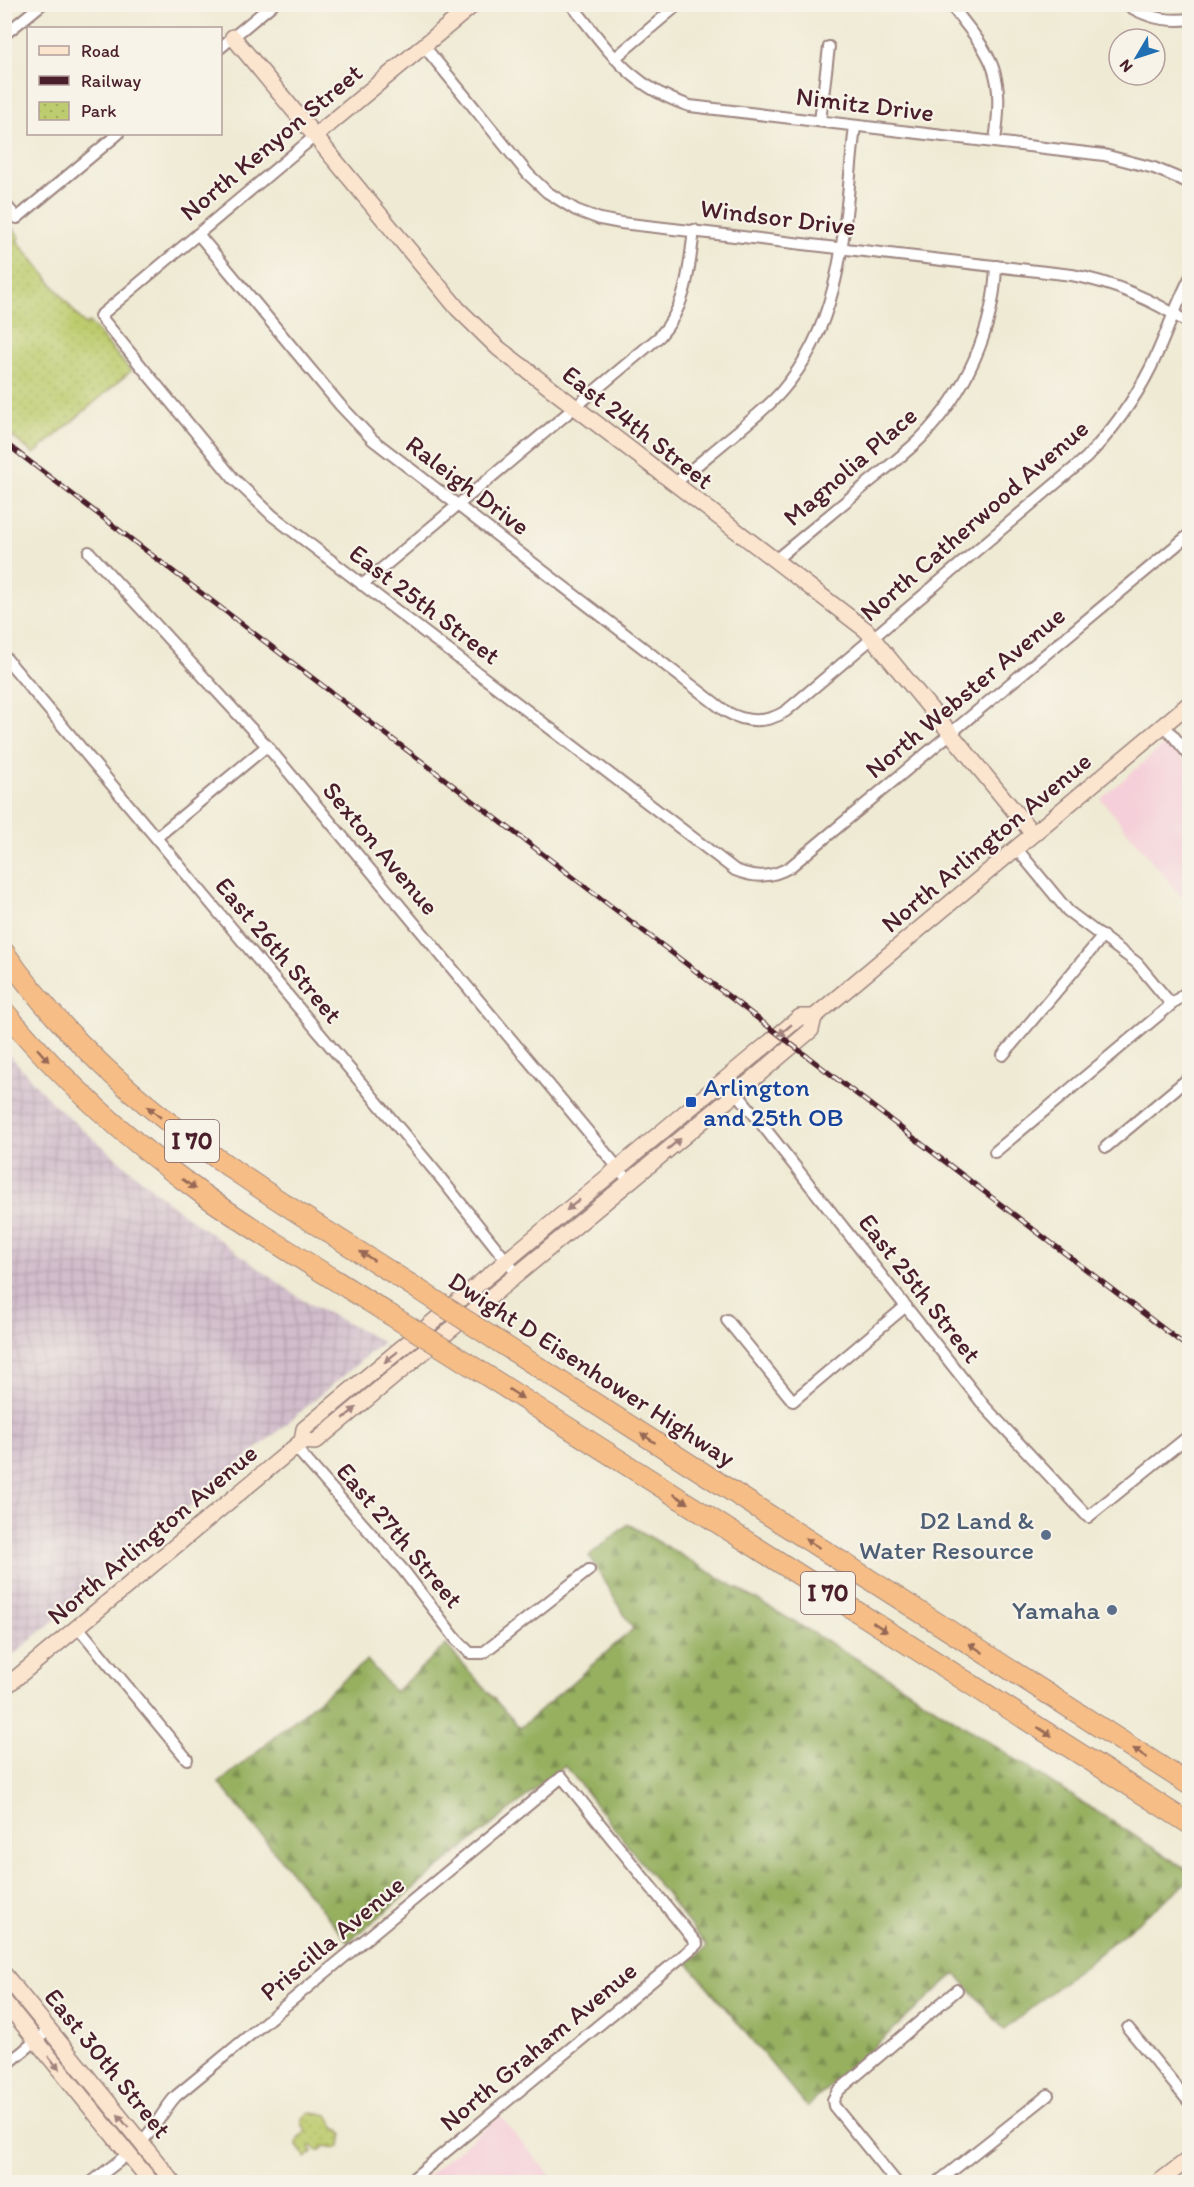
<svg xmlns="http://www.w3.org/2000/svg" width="1194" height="2187" font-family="Itim,sans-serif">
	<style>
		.built { fill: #f5cfd9 }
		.industrial { fill: url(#industrial-grid) }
		.forest { fill: url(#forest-firs); stroke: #706846; stroke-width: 1.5 }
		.park { fill: url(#park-dots); stroke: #84764c; stroke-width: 1.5 }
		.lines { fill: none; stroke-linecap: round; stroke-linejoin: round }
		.street-casing { stroke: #9c847f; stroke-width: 14 }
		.secondary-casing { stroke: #9c847f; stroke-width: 18 }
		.highway-casing { stroke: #9c847f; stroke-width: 22 }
		.street { stroke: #fff; stroke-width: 10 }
		.secondary { stroke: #fbe5cf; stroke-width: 15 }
		.highway { stroke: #f6be86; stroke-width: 20 }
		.rail-casing { stroke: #4a1f2b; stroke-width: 5 }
		.rail { stroke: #f7f3e8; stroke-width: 3; stroke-dasharray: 9; stroke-linecap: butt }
		.highway-bridge-casing { stroke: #9c847f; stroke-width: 22; stroke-linecap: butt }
		.highway-bridge { stroke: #f6be86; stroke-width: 20 }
		.oneway { fill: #a2827d }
		.oneway2 { fill: #976754 }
		.transit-dot { fill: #1a4fb4; stroke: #f7f3e8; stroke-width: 2 }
		.service-dot { fill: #5c6f8a; stroke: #f7f3e8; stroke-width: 2 }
		.labels { text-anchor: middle; stroke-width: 4.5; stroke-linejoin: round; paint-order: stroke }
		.shield { fill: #f7f3e8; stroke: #7e5f64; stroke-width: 1.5 }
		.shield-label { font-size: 24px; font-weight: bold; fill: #4a1f2b }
		.street-label { font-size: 26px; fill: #4a1f2b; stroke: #f7f3e8 }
		.transit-label { font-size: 26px; fill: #164399; stroke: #f7f3e8; text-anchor: start }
		.service-label { font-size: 26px; fill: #4e5e75; stroke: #f7f3e8; text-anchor: end }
	</style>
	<defs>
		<pattern id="industrial-grid" width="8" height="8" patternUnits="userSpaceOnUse" patternTransform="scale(1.5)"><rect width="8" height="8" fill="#d1bdcb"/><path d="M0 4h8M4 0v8" fill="none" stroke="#b5a2ae"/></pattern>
		<pattern id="forest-firs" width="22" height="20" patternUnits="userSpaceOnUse" patternTransform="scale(1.5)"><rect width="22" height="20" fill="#96b061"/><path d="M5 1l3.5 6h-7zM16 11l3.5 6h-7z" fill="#7c8f50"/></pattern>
		<pattern id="park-dots" width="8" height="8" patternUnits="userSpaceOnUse" patternTransform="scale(1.5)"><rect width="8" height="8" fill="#bdcc6e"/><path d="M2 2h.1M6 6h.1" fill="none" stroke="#a4af5f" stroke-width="1.8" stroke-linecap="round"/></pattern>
	</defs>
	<rect width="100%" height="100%" fill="#f7f3e8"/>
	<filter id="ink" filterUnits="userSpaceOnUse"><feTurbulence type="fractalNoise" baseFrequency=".0167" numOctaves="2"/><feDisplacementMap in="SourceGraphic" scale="12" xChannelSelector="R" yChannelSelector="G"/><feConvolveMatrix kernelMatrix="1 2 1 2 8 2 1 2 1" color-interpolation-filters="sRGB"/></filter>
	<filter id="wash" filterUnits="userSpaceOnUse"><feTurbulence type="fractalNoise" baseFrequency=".008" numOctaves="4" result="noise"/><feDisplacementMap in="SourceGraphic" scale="24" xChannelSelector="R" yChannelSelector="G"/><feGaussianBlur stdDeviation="1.35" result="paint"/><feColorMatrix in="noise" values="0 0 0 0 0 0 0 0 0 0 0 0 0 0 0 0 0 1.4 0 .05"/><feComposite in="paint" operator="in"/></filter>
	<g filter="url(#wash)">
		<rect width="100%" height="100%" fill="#efead3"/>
		<g class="built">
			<path d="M1168,741L1189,767V906L1101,799Z"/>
			<path d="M500,2116L556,2182H419Z"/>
		</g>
		<path class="industrial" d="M5,1050L54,1105L173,1206L304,1301L383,1342L5,1662Z"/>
		<path class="forest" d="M628,1524L891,1679L1189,1871V1881L1004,2030L956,1973L807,2107L688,1963L707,1947L565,1765L348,1942L219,1783L367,1660L395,1692L446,1645L520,1728L633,1629L589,1556Z"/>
		<g class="park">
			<path d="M4,218L20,237L17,240L85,325L89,322L131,371L34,454L5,431Z"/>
			<path d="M309,2113L328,2115L336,2129L340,2130L343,2134L341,2145L337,2148L325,2146L320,2150H316L312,2146L309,2148L313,2152L306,2158L297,2146L298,2138L307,2131L302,2124V2119Z"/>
		</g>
	</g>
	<g filter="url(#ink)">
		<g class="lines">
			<defs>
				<g id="street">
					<path d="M571,4C610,52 629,86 690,106L1104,155L1154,168L1190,183"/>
					<path d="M950,4C993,58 1005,70 995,141"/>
					<path d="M1126,4C1145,17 1167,22 1190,19"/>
					<path d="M4,35L42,4"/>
					<path d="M424,46L528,174L547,192L576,210L600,219L621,223L1072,275C1116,283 1153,300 1190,324"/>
					<path d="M220,48L273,4"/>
					<path d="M615,58L679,4"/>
					<path d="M820,121L829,47"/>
					<path d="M315,136L100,316L233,478L273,516L735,870C755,878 771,878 790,867L1190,534"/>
					<path d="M4,203L17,218L118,134"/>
					<path d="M198,234L340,405L373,440L725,711C746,723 766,724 786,711L1086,458C1112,431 1134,401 1151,367C1165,338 1175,307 1190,278"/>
					<path d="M674,484C695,467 716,449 737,432C752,419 768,407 781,392C846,318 844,219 855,126"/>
					<path d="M89,552L267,746L629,1181"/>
					<path d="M774,561C803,537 833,512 862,488C881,472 903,456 921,438C966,392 994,330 996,266"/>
					<path d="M362,585L659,337C687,307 689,269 694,230"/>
					<path d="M4,656L439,1176L517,1274"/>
					<path d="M1164,725L1190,756"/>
					<path d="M157,837L267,746"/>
					<path d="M1016,848L1068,911L1137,963L1171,1004"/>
					<path d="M1003,1055L1103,936"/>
					<path d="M726,1079L986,1408L1088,1517L1190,1435"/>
					<path d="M1106,1147L1190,1077"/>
					<path d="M995,1152L1190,989"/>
					<path d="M727,1320L793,1401L906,1306"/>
					<path d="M295,1447L404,1571L456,1639L470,1653H483L589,1570"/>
					<path d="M78,1627L187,1759"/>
					<path d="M1128,2028L1190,2103"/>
					<path d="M4,2067L50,2029"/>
					<path d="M141,2142C157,2127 162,2111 176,2096L562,1777L697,1944L409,2182"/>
					<path d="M92,2182L128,2154"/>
					<path d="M896,2182L834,2106L833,2100L838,2091L957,1990"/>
					<path d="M938,2182L1048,2095"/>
				</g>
				<g id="secondary">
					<path d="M233,37L458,309L498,348L866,630L1033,834"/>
					<path d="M315,136L474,4"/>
					<path d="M302,1441L315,1442L746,1085L811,1030L814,1017L1190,703"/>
					<path d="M4,1688L302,1441L304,1429L800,1017H814"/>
					<path d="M4,1974L173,2182"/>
					<path d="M4,2001L151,2182"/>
					<path d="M1159,2182L1190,2158"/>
				</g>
				<g id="highway">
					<path d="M4,952C110,1105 264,1190 416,1288"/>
					<path d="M4,1011C62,1080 128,1140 201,1193C262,1236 326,1274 389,1314"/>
					<path d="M496,1340L1190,1785"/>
					<path d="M467,1363L1190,1824"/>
				</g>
			</defs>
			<use href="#street" class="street-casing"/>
			<use href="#secondary" class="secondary-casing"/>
			<use href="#highway" class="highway-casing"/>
			<use href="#street" class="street"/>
			<use href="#secondary" class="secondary"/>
			<use href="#highway" class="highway"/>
			<defs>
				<path id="rail" d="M4,442L1190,1349"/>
			</defs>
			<use href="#rail" class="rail-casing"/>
			<use href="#rail" class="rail"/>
			<defs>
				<g id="highway-bridge">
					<path d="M416,1288L496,1340"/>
					<path d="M389,1314L467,1363"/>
				</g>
			</defs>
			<use href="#highway-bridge" class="highway-bridge-casing"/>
			<use href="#highway-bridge" class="highway-bridge"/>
		</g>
		<defs><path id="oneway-solid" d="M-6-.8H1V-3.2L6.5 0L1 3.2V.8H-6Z" transform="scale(1.5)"/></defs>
		<g class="oneway">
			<use href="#oneway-solid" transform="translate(785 1030) rotate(140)"/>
			<use href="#oneway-solid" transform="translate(674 1144) rotate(-40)"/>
			<use href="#oneway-solid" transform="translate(573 1205) rotate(141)"/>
			<use href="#oneway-solid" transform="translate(391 1357) rotate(141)"/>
			<use href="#oneway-solid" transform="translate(350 1413) rotate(-40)"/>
			<use href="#oneway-solid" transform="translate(54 2063) rotate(51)"/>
			<use href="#oneway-solid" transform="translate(123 2121) rotate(-129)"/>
		</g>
		<g class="oneway2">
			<use href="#oneway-solid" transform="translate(43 1055) rotate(48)"/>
			<use href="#oneway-solid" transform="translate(154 1112) rotate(-140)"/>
			<use href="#oneway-solid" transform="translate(189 1184) rotate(36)"/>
			<use href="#oneway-solid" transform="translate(367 1256) rotate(-147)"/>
			<use href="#oneway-solid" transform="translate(516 1394) rotate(33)"/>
			<use href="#oneway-solid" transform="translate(648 1438) rotate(-147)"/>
			<use href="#oneway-solid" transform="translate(681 1499) rotate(33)"/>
			<use href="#oneway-solid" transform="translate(812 1543) rotate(-147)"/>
			<use href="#oneway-solid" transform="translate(880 1627) rotate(33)"/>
			<use href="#oneway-solid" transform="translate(976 1648) rotate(-147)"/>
			<use href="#oneway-solid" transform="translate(1045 1732) rotate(33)"/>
			<use href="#oneway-solid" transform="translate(1140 1753) rotate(-147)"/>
		</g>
	</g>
	<rect class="transit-dot" x="685" y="1096" width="12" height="12" rx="3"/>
	<g class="service-dot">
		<circle cx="1046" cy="1535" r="6"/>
		<circle cx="1112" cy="1610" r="6"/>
	</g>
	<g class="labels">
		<g class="shield">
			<rect x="165" y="1120" width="54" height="42" rx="4.5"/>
			<rect x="801" y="1572" width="54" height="42" rx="4.5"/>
		</g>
		<g class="shield-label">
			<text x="192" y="1149">I 70</text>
			<text x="828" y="1601">I 70</text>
		</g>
		<g class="street-label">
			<text transform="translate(865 104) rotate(7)" y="9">Nimitz Drive</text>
			<text transform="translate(271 142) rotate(-40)" y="9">North Kenyon Street</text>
			<text transform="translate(778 217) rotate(7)" y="9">Windsor Drive</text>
			<text transform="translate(638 427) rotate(38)" y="9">East 24th Street</text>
			<text transform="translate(850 466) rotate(-41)" y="9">Magnolia Place</text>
			<text transform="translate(468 485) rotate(37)" y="9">Raleigh Drive</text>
			<text transform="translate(974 520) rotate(-41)" y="9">North Catherwood Avenue</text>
			<text transform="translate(425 604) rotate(37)" y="9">East 25th Street</text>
			<text transform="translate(965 692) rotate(-40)" y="9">North Webster Avenue</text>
			<text transform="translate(986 842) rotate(-40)" y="9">North Arlington Avenue</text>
			<text transform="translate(381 848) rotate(50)" y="9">Sexton Avenue</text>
			<text transform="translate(279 950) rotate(50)" y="9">East 26th Street</text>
			<text transform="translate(920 1288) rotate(52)" y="9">East 25th Street</text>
			<text transform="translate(592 1369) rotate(33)" y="9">Dwight D Eisenhower Highway</text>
			<text transform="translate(152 1534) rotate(-40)" y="9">North Arlington Avenue</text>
			<text transform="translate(400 1535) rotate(50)" y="9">East 27th Street</text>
			<text transform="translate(332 1938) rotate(-40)" y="9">Priscilla Avenue</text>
			<text transform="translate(538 2046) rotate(-40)" y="9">North Graham Avenue</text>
			<text transform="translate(108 2063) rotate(51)" y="9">East 30th Street</text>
		</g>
		<g class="transit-label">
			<text x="703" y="1096">Arlington<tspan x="703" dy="30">and 25th OB</tspan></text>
		</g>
		<g class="service-label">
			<text x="1034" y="1529">D2 Land &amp;<tspan x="1034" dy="30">Water Resource</tspan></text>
			<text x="1100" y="1619">Yamaha</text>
		</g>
	</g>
	<rect width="1194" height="2187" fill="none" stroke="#f7f3e8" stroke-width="24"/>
	<rect x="27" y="27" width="195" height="108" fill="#f7f3e8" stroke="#b29e9c" stroke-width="1.5"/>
	<rect x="39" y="46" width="30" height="9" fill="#fbe5cf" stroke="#b29e9c" stroke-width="1.5"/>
	<text x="81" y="57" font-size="18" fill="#4a1f2b">Road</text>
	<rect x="39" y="76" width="30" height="9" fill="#4a1f2b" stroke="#b29e9c" stroke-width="1.5"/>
	<text x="81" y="87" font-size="18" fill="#4a1f2b">Railway</text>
	<rect x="39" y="102" width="30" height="18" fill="url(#park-dots)" stroke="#b29e9c" stroke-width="1.5"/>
	<text x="81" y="117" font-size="18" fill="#4a1f2b">Park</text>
	<g transform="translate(1137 57) rotate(231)"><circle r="28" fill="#f7f3e8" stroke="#b29e9c" stroke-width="1.5"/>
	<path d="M0-4.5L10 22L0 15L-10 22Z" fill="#1f6fb2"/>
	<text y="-9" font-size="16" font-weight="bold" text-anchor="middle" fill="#4a1f2b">N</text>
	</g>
</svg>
